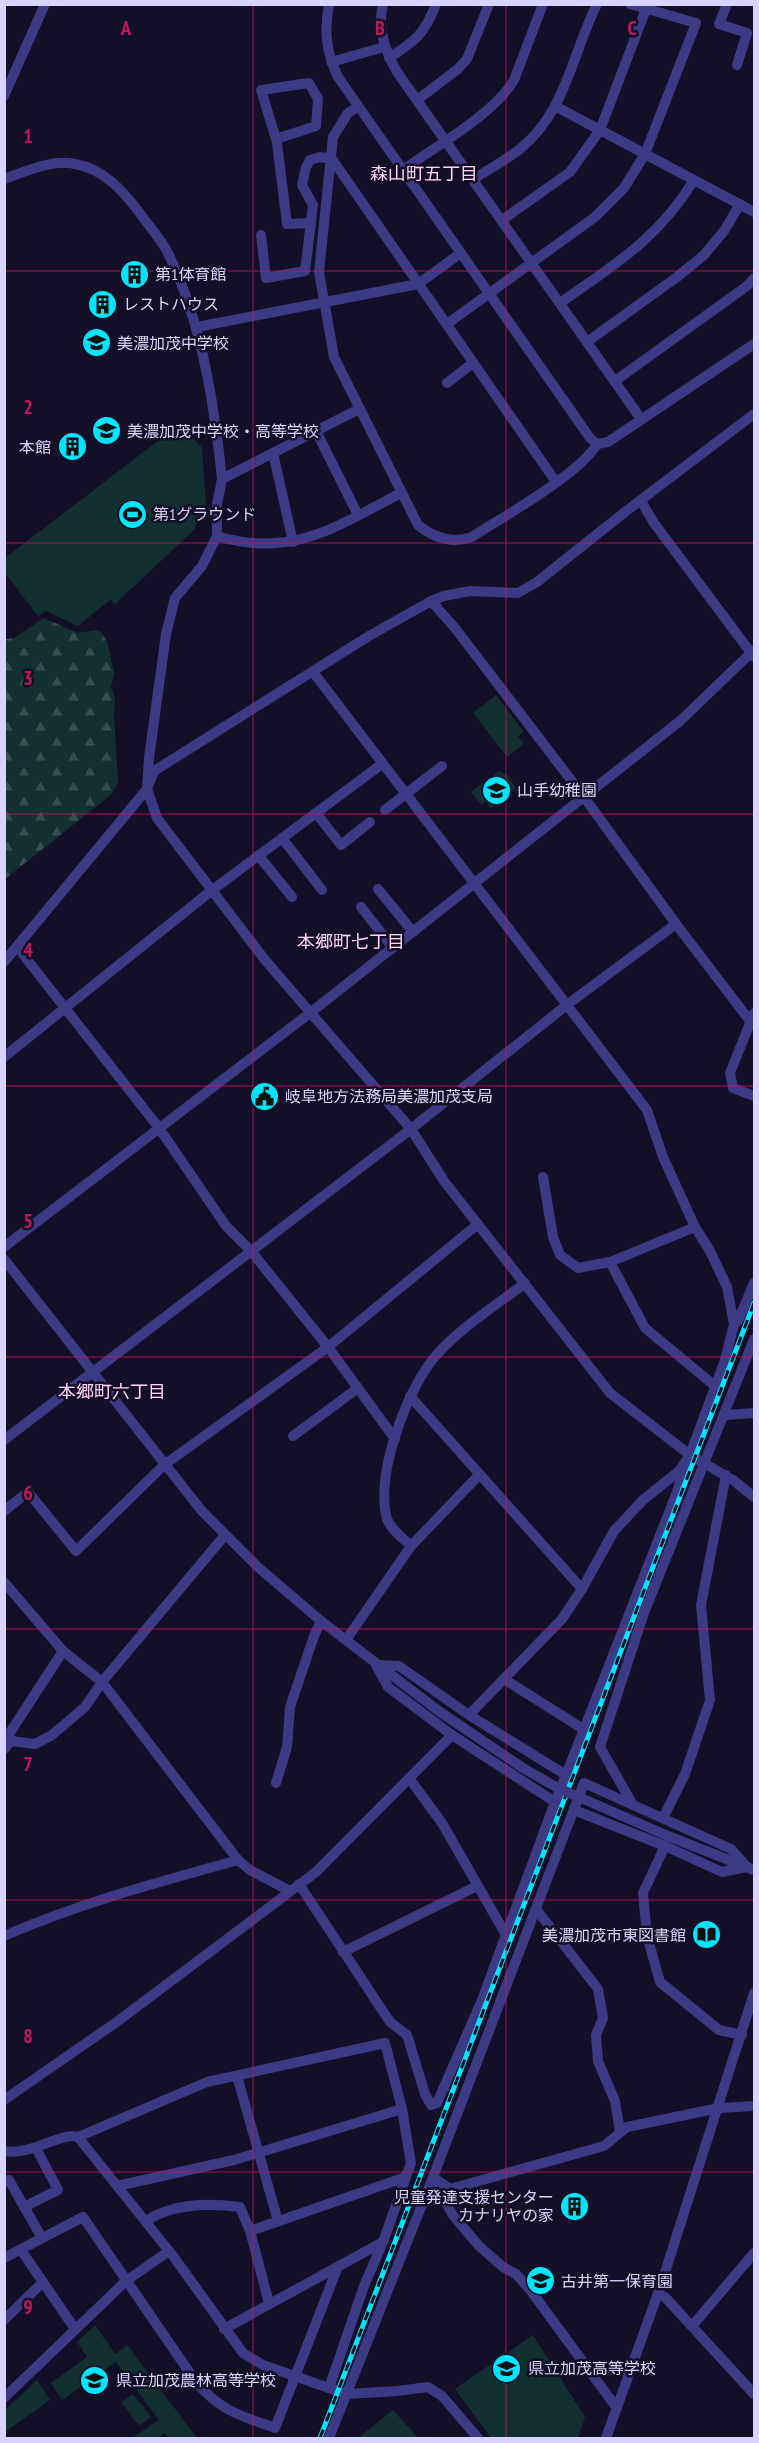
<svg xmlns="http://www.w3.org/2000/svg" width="759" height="2443" font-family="'PT Sans Narrow','Noto Sans JP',sans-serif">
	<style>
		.green { fill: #12302f }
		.forest { fill: url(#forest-firs) }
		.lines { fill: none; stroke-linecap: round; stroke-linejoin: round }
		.minor { stroke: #3d3a85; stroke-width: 10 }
		.rail-casing { stroke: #00e5ff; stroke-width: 5 }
		.rail { stroke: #130f26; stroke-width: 3; stroke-dasharray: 9; stroke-linecap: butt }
		.minor-bridge { stroke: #3d3a85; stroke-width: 10 }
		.grid { fill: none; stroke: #c2185b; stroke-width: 1.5; stroke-opacity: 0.55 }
		.labels { text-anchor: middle; stroke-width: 5; stroke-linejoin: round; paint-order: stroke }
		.poi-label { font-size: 16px; fill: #d9d4ff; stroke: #130f26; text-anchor: start }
		.neighbourhood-label { font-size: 18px; fill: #ffd6f0; stroke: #130f26 }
		.grid-label { font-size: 20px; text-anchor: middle; font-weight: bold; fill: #c2185b; stroke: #130f26; stroke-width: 5; stroke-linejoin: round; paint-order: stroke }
	</style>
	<defs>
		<pattern id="forest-firs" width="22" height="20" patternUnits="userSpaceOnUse" patternTransform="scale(1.5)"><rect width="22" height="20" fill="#12302f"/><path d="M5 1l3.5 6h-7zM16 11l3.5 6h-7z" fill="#344d4e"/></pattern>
	</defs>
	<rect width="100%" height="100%" fill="#130f26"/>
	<g class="green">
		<path d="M183,435L194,439L202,448L206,505L194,530L115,604L111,599L78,626L46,611L38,616L5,573V558L163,437Z"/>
		<path d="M496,695L524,732L518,736L524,744L507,757L473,713Z"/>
		<path d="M499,771L508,776L516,788L491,808L486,802L481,805L471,792Z"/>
		<path d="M95,2325L115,2354L127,2345L197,2438H169L165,2433L158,2438H132L159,2420L116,2362L62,2400L51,2383L87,2357L77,2342Z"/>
		<path d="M533,2335L585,2417L578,2438H491L455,2389Z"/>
		<path d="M37,2380L50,2400L5,2432V2410Z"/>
		<path d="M133,2394L151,2417L139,2426L121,2402Z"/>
		<path d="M393,2410L418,2438H358Z"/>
	</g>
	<path class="forest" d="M44,618L78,633L97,630L102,633L108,644L114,674L111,687L115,699L114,714L118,782L112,794L5,879V639L14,638Z"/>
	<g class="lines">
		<g class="minor">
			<path d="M329,4C324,31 326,52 338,77L590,438L597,444L608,442L754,344"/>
			<path d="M383,4C377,29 385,50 397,72L641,419"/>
			<path d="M727,4L719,24L747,33L737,65"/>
			<path d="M389,58C416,40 424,35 436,4"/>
			<path d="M331,62L384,47"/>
			<path d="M4,96L45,4"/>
			<path d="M417,100L458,69L467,59L489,4"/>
			<path d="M555,106L754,212"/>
			<path d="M358,107L348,113L333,137L319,272L334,357L418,525C434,538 452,544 472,537C503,517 581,473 597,444"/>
			<path d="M276,139L316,126L318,99L309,83L261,90L276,139L277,143L287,224L311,223"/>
			<path d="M403,170C436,146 494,114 514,80L543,4"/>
			<path d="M4,179C27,171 51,159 75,164C104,169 123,191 139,212C148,225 161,239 168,253C202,323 214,403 222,479L217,504V536L202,566L175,598L166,634L149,758L147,789L157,818L265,960L411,1129L444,1181L610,1393L690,1455L733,1480L754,1497"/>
			<path d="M474,179C489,169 506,160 520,149C566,112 572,54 597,4"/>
			<path d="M502,220L570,172L600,130L646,9"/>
			<path d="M261,235L266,278L305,271L313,205L302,185L306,167L310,160L320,157L332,159L556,482"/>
			<path d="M560,303C614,265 659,238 694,180"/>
			<path d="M447,324L595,217L624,188L645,154L696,23L630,4"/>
			<path d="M197,327L418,284L461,253"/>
			<path d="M587,342L677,277L704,255L724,231L740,204"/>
			<path d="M615,381L747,286L754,278"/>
			<path d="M447,383L473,363"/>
			<path d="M316,431L358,515"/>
			<path d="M273,453L293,542"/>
			<path d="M222,479L359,409"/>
			<path d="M641,501L654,523L754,657"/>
			<path d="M217,536C292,559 337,526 401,493"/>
			<path d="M431,601L455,628L584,797L676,924L750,1021"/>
			<path d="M313,672L647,1110L663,1157L695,1227L710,1251L727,1287L734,1324L725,1360L690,1455L679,1471L643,1500L614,1531L582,1589L562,1619L469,1715"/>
			<path d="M385,810L442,766"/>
			<path d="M316,813L341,845L370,822"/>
			<path d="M282,838L322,890"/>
			<path d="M258,855L292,897"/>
			<path d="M378,889L413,932"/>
			<path d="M361,907L393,948"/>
			<path d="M18,948L159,1128L226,1226L251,1251L328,1347L395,1439"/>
			<path d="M4,962L147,789L154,771L369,636L431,601L444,596L470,591L518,593L537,582L625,512L754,414"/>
			<path d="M754,1013L730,1073L733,1088L754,1096"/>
			<path d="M4,1057L211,891L382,764"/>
			<path d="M543,1177L553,1237L560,1255L578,1268L610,1262L695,1227"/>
			<path d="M4,1247L310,1013L680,721L754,650"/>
			<path d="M4,1259L201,1510L259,1568L321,1621L440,1712"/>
			<path d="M610,1262L645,1328L715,1386"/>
			<path d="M734,1324L738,1321L754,1283"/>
			<path d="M410,1396L582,1589"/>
			<path d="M726,1415L754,1413"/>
			<path d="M293,1436L358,1388"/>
			<path d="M4,1440L411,1129L568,1004L676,924"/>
			<path d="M4,1511L28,1492L76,1551L164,1465L328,1347L478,1224"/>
			<path d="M411,1546C403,1538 391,1530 387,1519C375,1475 406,1393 433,1359C455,1331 497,1305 525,1283"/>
			<path d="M4,1582L63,1651L102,1682L238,1860L250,1870L290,1891"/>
			<path d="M346,1640L411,1546L479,1475"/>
			<path d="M376,1665L399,1666L469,1715L566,1775L555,1802L452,1735L388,1687Z"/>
			<path d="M504,1679L583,1729"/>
			<path d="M11,1741L9,1734L63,1651"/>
			<path d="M4,1749L11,1741L35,1744L52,1735L85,1707L102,1682L225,1535"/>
			<path d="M566,1775L677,1492L684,1467"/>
			<path d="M409,1778L442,1823L506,1935"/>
			<path d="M276,1783L287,1747L290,1707L314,1636L321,1621"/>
			<path d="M633,1805L600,1747L644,1613L754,1339"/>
			<path d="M574,1810L665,1846L722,1872L747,1867"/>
			<path d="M663,1818L685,1774L710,1700L701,1605L726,1475"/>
			<path d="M668,1836L754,1870"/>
			<path d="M665,1846L643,1893L647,1936L660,1982L719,2030L742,2035"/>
			<path d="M299,1884L390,2022L407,2035L425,2094L431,2105L437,2103L482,2000L555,1802"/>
			<path d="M536,1909L598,1989L603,2018L596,2035L598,2061L615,2101L620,2132"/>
			<path d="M4,1936C80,1903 159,1882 238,1860"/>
			<path d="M343,1952L477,1886"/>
			<path d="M237,2076L278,2221"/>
			<path d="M4,2100L118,2021L316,1872L452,1735"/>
			<path d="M78,2137L173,2256L243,2353L263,2365L346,2394L398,2391L428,2387L442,2396L478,2438"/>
			<path d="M4,2151C33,2156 58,2132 78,2137L207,2082L385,2043L402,2109L411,2163L383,2242L224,2329"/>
			<path d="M433,2177L450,2189L604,2146L627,2127L719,2108L754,2106"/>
			<path d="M435,2180L452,2214L479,2246L503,2267L516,2274L531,2291L616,2407"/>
			<path d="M4,2182L9,2180L42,2238"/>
			<path d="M117,2186L234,2160L402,2109"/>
			<path d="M24,2207L58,2190L36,2148"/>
			<path d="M146,2221C173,2203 208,2203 240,2207L250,2231L269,2303"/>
			<path d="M250,2231L406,2177"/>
			<path d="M21,2250L75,2329"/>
			<path d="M4,2258L83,2217L196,2382C222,2412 239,2415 275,2428L337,2269"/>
			<path d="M658,2294L665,2297L754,2394"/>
			<path d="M4,2320L43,2282"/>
			<path d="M692,2326L754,2253"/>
			<path d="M329,2388L364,2286L383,2242"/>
			<path d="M4,2398L126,2281L169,2251"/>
			<path d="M329,2438L433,2177L584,1783L731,1849L747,1867"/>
			<path d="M606,2438L661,2285L754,1993"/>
		</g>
		<defs>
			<path id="rail" d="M320,2438L754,1303"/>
		</defs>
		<use href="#rail" class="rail-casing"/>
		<use href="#rail" class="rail"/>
		<path class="minor-bridge" d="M440,1712L523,1768L556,1787L668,1836"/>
	</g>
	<path class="grid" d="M253,4V2438M506,4V2438M4,271H754M4,543H754M4,814H754M4,1086H754M4,1357H754M4,1629H754M4,1900H754M4,2172H754"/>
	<defs>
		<symbol id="building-disc" viewBox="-11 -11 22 22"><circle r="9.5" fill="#00e5ff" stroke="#130f26"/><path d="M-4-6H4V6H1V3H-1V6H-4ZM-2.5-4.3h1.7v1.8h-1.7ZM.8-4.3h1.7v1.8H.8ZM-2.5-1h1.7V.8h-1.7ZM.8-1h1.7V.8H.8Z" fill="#111"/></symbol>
		<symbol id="school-disc" viewBox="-11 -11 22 22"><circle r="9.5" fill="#00e5ff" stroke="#130f26"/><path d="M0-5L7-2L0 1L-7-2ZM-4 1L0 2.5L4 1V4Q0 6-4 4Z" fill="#111"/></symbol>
		<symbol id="stadium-disc" viewBox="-11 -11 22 22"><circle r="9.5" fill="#00e5ff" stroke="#130f26"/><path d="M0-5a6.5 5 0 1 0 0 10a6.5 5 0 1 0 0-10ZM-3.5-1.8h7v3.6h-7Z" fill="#111"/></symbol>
		<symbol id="civic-disc" viewBox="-11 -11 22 22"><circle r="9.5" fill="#00e5ff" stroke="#130f26"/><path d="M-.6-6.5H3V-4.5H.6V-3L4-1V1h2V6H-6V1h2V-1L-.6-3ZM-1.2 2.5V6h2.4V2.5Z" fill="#111"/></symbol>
		<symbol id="library-disc" viewBox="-11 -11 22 22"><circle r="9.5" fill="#00e5ff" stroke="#130f26"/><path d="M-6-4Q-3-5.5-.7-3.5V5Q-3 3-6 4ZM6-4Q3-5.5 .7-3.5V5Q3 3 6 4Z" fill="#111"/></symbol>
	</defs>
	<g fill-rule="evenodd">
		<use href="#building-disc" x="118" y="258" width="33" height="33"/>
		<use href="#building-disc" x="86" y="288" width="33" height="33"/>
		<use href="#school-disc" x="80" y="326" width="33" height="33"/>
		<use href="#school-disc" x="90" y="414" width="33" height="33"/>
		<use href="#building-disc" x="56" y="430" width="33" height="33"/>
		<use href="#stadium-disc" x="116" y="498" width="33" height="33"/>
		<use href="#school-disc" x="480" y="774" width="33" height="33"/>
		<use href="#civic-disc" x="248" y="1080" width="33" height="33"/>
		<use href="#library-disc" x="690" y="1918" width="33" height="33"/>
		<use href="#building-disc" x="558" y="2190" width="33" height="33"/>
		<use href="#school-disc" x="524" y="2264" width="33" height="33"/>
		<use href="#school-disc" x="490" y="2352" width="33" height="33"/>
		<use href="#school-disc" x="78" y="2364" width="33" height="33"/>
	</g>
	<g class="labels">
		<g class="poi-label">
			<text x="155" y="280">第1体育館</text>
			<text x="123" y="310">レストハウス</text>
			<text x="117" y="349">美濃加茂中学校</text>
			<text x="127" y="437">美濃加茂中学校・高等学校</text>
			<text x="51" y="453" text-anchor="end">本館</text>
			<text x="153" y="520">第1グラウンド</text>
			<text x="517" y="796">山手幼稚園</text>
			<text x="285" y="1102">岐阜地方法務局美濃加茂支局</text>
			<text x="686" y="1941" text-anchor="end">美濃加茂市東図書館</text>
			<text x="554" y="2203" text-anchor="end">児童発達支援センター<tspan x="554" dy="18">カナリヤの家</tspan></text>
			<text x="561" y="2287">古井第一保育園</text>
			<text x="528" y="2374">県立加茂高等学校</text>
			<text x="116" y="2386">県立加茂農林高等学校</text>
		</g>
		<g class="neighbourhood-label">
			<text x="424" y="180">森山町五丁目</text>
			<text x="351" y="948">本郷町七丁目</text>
			<text x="112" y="1398">本郷町六丁目</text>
		</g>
	</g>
	<g class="grid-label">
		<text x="126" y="35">A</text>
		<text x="380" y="35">B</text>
		<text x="632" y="35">C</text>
		<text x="28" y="143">1</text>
		<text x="28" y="414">2</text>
		<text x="28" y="685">3</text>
		<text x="28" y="957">4</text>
		<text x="28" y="1228">5</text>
		<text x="28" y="1500">6</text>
		<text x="28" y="1771">7</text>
		<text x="28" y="2043">8</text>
		<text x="28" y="2314">9</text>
	</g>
	<rect width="759" height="2443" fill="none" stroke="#d9d4ff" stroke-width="12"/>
</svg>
